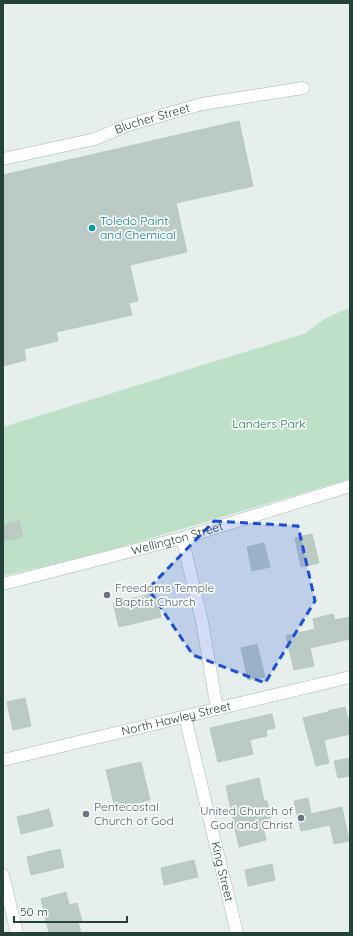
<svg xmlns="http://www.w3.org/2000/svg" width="353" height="936" font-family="Quicksand,sans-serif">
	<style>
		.green { fill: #bfe0c8 }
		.building { fill: #bbcac4; stroke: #b8c9c2 }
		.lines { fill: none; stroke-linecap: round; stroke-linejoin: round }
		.minor-casing { stroke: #a8b8b2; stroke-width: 13 }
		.minor { stroke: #fff; stroke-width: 12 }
		.marked { fill: #1d4ed8; fill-opacity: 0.2; stroke: #1d4ed8; stroke-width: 3; stroke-dasharray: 8 5; stroke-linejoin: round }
		.culture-dot { fill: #0f9aa8; stroke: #f7fbf9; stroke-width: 1.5 }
		.worship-dot { fill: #6b7280; stroke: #f7fbf9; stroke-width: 1.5 }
		.labels { text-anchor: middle; stroke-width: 3.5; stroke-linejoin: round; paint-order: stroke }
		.street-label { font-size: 12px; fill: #24423a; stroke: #f7fbf9 }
		.culture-label { font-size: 12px; fill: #0d838f; stroke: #f7fbf9; text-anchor: start }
		.park-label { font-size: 12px; fill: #2d7a4b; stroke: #f7fbf9 }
		.worship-label { font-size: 12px; fill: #5b616d; stroke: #f7fbf9; text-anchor: start }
	</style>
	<rect width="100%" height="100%" fill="#e6efeb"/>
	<path class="green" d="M350,308V479L104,552L3,576V427L306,333C321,320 331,315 350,308Z"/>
	<g class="building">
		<path d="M239,121L253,186L176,203L187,252L130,265L138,301L129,303L132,315L56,332L58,341L24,349L26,360L3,366V175Z"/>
		<path d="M19,521L23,537L3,541V525Z"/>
		<path d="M312,534L319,563L301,567L295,538Z"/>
		<path d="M264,543L270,567L252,571L247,547Z"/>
		<path d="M155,593L161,617L119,627L113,603Z"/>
		<path d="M333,614L335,620L350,617V639L310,648L314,666L294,670L286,636L315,629L313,619Z"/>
		<path d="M257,644L265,677L248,680L241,648Z"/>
		<path d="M25,698L31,726L13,730L7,702Z"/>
		<path d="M345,707L350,727V734L324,740L329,763L316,766L303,718L328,712V711Z"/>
		<path d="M272,714L275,728L266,730L267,736L250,740L253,754L218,762L210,728Z"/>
		<path d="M350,758V776L338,778L334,761Z"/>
		<path d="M141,762L150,800L115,808L106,770Z"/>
		<path d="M259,778L264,801H267L271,818L261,820L266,840L239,847L226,786Z"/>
		<path d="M308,798L311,814L342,807L349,841L334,844L330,825L301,831L294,801Z"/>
		<path d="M49,809L53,826L21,834L17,817Z"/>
		<path d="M60,849L64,867L31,875L27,857Z"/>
		<path d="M194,860L198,877L164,885L161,868Z"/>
		<path d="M272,864L275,880L248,886L245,870Z"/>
		<path d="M66,892L69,905L77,903L82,921L78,922L81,933H49L41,899Z"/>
	</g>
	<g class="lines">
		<defs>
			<g id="minor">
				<path id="s1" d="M3,159L95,139L128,125L202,104L303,88"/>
				<path d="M182,538L202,621L217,709"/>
				<path id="s2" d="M3,584L182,538L350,486"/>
				<path id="s3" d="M185,717L237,933"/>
				<path id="s4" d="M3,760L350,677"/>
				<path d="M3,875L17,933"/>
			</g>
		</defs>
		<use href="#minor" class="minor-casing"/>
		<use href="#minor" class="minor"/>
	</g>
	<path class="marked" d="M214,521L298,526L315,601L265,683L193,655L148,589Z"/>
	<circle class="culture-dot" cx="92" cy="228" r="4"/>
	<g class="worship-dot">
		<circle cx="107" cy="595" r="4"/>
		<circle cx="86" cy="814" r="4"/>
		<circle cx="301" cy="818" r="4"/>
	</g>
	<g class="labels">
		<g class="street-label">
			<text dy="4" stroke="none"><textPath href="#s1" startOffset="155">Blucher Street</textPath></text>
			<text dy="4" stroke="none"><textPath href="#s2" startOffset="180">Wellington Street</textPath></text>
			<text dy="4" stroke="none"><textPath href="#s4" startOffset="178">North Hawley Street</textPath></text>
			<text dy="4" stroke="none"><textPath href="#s3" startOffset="159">King Street</textPath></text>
		</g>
		<g class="culture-label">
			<text x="100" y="225">Toledo Paint<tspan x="100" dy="14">and Chemical</tspan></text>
		</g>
		<g class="park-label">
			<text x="269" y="428">Landers Park</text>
		</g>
		<g class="worship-label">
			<text x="115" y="592">Freedoms Temple<tspan x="115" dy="14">Baptist Church</tspan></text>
			<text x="94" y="811">Pentecostal<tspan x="94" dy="14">Church of God</tspan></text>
			<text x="293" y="815" text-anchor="end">United Church of<tspan x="293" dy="14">God and Christ</tspan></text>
		</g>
	</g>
	<rect width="353" height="936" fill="none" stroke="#24423a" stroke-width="8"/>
	<path d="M14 916v6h113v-6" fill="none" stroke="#24423a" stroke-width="2"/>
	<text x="20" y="916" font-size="12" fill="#24423a" stroke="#f7fbf9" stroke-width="3" paint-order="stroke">50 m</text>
</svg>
